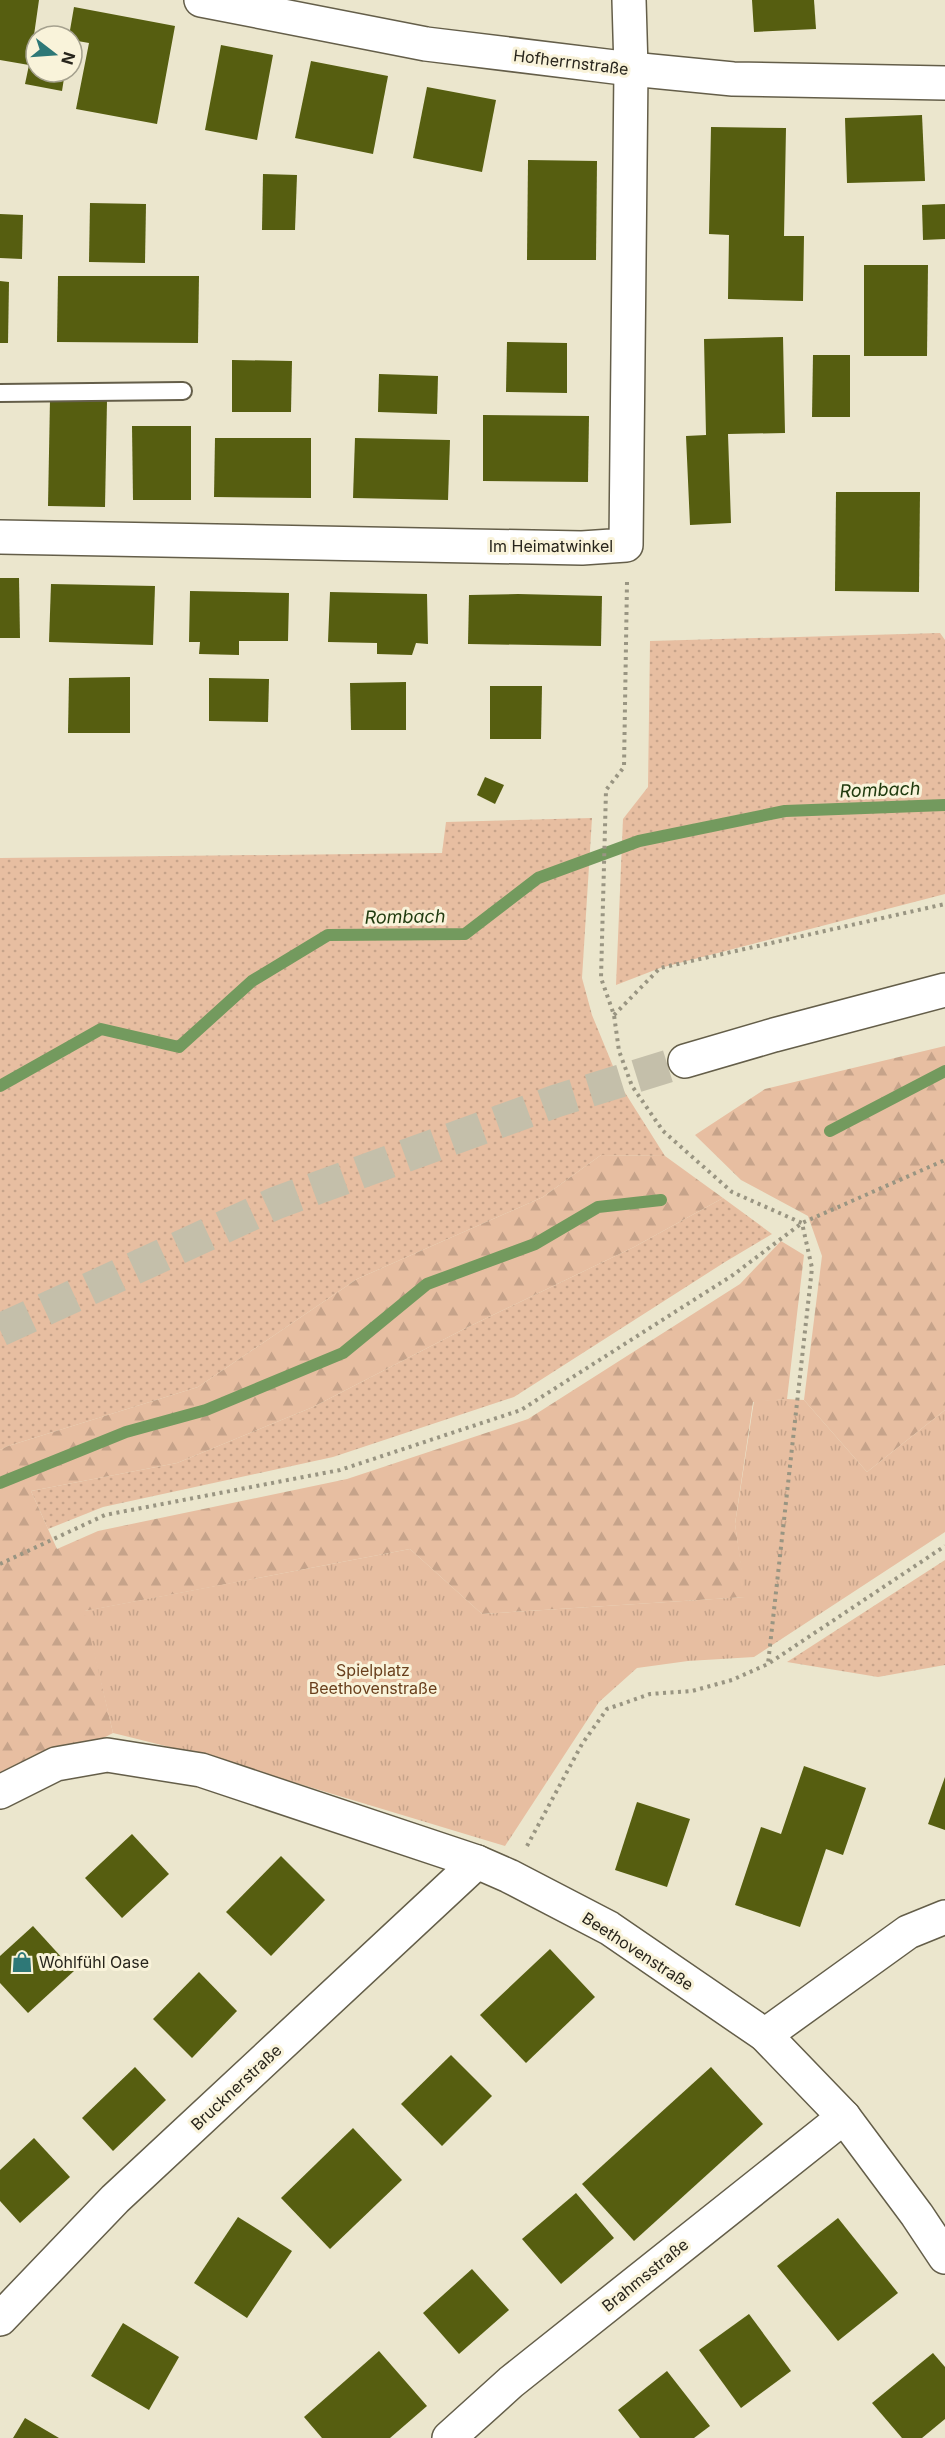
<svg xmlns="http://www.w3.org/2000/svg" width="945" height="2438" font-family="Inter,sans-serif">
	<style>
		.grass { fill: url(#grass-dots) }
		.forest { fill: url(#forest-firs) }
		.park { fill: url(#park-tufts) }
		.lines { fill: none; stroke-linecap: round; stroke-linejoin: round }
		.stream { stroke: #739a5e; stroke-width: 12 }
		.building { fill: #565e10 }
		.trunk-tunnel { stroke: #c4bfaa; stroke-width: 33; stroke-dasharray: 33 16; stroke-linecap: butt }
		.service-casing { stroke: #645e49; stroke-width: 20 }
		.minor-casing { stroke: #645e49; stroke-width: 36 }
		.tertiary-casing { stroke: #645e49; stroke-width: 36 }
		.trunk-casing { stroke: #645e49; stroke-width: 36 }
		.path { stroke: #999582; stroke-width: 4; stroke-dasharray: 3 4.5; stroke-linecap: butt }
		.service { stroke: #fff; stroke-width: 16 }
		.minor { stroke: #fff; stroke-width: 33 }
		.tertiary { stroke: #fff; stroke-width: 33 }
		.trunk { stroke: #fff; stroke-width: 33 }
		.labels { text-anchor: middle; stroke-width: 6; stroke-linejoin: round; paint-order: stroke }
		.street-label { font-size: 16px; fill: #28251c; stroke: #f9f3da }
		.park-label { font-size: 16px; fill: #693f1c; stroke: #f9f3da }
		.poi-label { font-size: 16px; fill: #28251c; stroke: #f9f3da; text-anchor: start }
		.water-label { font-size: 18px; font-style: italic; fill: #203b0f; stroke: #f9f3da }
	</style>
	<defs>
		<pattern id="grass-dots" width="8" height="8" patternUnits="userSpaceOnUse" patternTransform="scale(1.5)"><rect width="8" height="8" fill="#e7bea1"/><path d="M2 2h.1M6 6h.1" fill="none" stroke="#c6a38a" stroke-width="1.8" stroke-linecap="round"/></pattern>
		<pattern id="forest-firs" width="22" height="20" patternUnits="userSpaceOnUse" patternTransform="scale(1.5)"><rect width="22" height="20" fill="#e7bea1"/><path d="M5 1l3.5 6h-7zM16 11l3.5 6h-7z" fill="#c6a38a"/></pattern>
		<pattern id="park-tufts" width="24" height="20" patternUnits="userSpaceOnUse" patternTransform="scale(1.5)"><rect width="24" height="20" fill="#e7bea1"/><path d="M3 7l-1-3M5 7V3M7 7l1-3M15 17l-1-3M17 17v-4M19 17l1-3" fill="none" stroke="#c6a38a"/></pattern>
	</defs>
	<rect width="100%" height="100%" fill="#ebe6cd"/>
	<g class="grass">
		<path d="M940,633L945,640V894L660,968L616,985L623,819L648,787L650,641Z"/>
		<path d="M592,818L582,978L592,1015L622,1088L665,1156L601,1155L543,1197L357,1279L198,1387L8,1446L0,1450V858L442,853L446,822Z"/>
		<path d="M723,1198L772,1234L725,1262L514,1397L333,1457L103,1507L48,1529L31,1491L177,1463L313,1407L464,1329L634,1247Z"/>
		<path d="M945,1560V1665L878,1677L787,1662Z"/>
	</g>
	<g class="forest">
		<path d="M945,1046V1410L867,1472L804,1400L822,1256L808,1216L741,1180L695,1135L765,1089Z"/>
		<path d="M601,1155L665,1156L723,1198L634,1247L464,1329L313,1407L177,1463L31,1491L57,1549L98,1531L347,1479L528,1419L740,1284L781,1241L804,1255L787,1399L753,1402L735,1524L746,1597L482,1614L410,1549L85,1611L113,1733L0,1792V1450L8,1446L198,1387L357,1279L543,1197Z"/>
	</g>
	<path class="park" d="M787,1399L804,1400L867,1472L945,1410V1532L754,1657L688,1661L637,1668L599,1702L505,1846L210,1757L113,1733L84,1611L410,1549L482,1614L745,1597L735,1524L754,1401Z"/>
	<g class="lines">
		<g class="stream">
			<path d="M0,1086L101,1029L179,1047L252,981L328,935L465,934L538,878L639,841L785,811L945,805"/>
			<path d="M830,1131L945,1071"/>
			<path d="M0,1483L126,1432L206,1410L343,1353L427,1284L535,1244L598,1207L661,1200"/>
		</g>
	</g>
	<g class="building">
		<path d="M0,0H39L33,42L36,43V72H65L62,91L25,84L29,65L0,60Z"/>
		<path d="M752,0H814L816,29L754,32Z"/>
		<path d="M74,7L175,26L157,124L76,109L89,43L72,40V36H69Z"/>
		<path d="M221,45L273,55L257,140L205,130Z"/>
		<path d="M311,61L388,76L373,154L295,138Z"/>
		<path d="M427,87L496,100L482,172L413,158Z"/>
		<path d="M922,115L925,181L847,183L845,118Z"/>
		<path d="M711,127L786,128L784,236H804L803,301L728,299L729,235L709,234Z"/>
		<path d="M528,160L597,161L596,260H527Z"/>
		<path d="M263,174L297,175L295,230H262Z"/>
		<path d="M90,203L146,204L145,263L89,262Z"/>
		<path d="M945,204V239L923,240L922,205Z"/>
		<path d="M0,214L23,215L22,259L0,258Z"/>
		<path d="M864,265H928L927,356H864Z"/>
		<path d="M58,276H199L198,343L57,342Z"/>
		<path d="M0,281L9,282L8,343H0Z"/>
		<path d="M783,337L785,433L728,434L731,523L690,525L686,436L706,435L704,339Z"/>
		<path d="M507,342L567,343V393L506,392Z"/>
		<path d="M813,355H850V417H812Z"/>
		<path d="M232,360L292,361L291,412H232Z"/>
		<path d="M379,374L438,376L437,414L378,412Z"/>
		<path d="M50,399L107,400L105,507L48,506Z"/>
		<path d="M483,415L589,416L588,482L483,481Z"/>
		<path d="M132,426H191V500H133Z"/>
		<path d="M215,438H311V498L214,497Z"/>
		<path d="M355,438L450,440L448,500L353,498Z"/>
		<path d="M836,492H920L919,592L835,591Z"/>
		<path d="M0,578H19L20,638H0Z"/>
		<path d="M51,584L155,586L153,645L49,642Z"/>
		<path d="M190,591L289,593L288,641H239V655L199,654L200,642H189Z"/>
		<path d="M330,592L427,594L428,644L416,643L412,655L377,654V643L328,642Z"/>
		<path d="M518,594L602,596L601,646L468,644L469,595Z"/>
		<path d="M130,677V733H68L69,678Z"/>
		<path d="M209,678L269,679L268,722L209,721Z"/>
		<path d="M406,682V730H351L350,683Z"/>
		<path d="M490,686H542L541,739H490Z"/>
		<path d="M485,777L504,785L495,804L477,795Z"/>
		<path d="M804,1766L866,1788L843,1855L826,1849L800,1927L735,1905L761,1827L781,1834Z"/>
		<path d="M945,1777V1830L928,1824Z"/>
		<path d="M637,1802L690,1819L667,1887L615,1870Z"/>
		<path d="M132,1834L169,1874L122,1918L85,1878Z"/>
		<path d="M281,1856L325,1900L271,1956L226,1912Z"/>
		<path d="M33,1926L74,1971L28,2013L0,1983V1956Z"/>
		<path d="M550,1949L595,1997L526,2063L480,2015Z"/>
		<path d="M199,1972L237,2011L192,2058L153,2019Z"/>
		<path d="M451,2055L492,2096L442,2146L401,2104Z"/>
		<path d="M135,2067L166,2100L113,2151L82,2118Z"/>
		<path d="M711,2067L763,2124L634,2241L582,2184Z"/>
		<path d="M353,2128L402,2180L330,2249L281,2198Z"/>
		<path d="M34,2138L70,2177L20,2223L0,2201V2170Z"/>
		<path d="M576,2193L614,2238L561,2284L522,2239Z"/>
		<path d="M238,2217L292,2251L247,2318L194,2283Z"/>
		<path d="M838,2218L898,2293L838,2341L777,2266Z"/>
		<path d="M472,2269L509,2310L459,2354L423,2313Z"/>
		<path d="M749,2314L791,2371L741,2408L699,2350Z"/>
		<path d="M123,2323L179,2357L149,2410L91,2376Z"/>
		<path d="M379,2351L427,2406L390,2438H322L304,2417Z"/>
		<path d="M933,2353L945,2367V2419L922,2438H902L872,2403Z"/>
		<path d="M667,2371L710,2426L694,2438H640L618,2410Z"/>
		<path d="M25,2418L59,2438H13Z"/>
	</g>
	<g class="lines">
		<path class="trunk-tunnel" d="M0,1330L276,1203L556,1101L685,1061"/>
		<defs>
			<path id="service" d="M0,393L183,391"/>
			<g id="minor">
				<path d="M0,537L582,548L626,545L631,69L629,0"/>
				<path d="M0,1792L56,1764L107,1755L201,1770L477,1862L509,1876L609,1928L765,2035L844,2117L917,2215L945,2257"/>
				<path d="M765,2035L908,1932L945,1917"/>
				<path d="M0,2319L115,2199L477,1862"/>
				<path d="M449,2438L511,2382L844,2117"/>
			</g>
			<path id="tertiary" d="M201,0L426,44L631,69L733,79L945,83"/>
			<path id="trunk" d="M685,1061L774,1035L945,990"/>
		</defs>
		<use href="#service" class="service-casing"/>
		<use href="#minor" class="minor-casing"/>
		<use href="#tertiary" class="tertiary-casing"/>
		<use href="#trunk" class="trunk-casing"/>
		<g class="path">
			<path d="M627,582L624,767L606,790L601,978L614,1015L619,1051L632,1086L663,1131L732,1192L802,1223L812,1268L768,1664"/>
			<path d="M614,1015L660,968L945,904"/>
			<path d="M0,1564L105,1515L340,1470L521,1410L733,1275L802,1223L945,1160"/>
			<path d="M527,1846L582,1744L607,1709L650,1694L692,1691L732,1680L768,1664L945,1546"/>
		</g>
		<use href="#service" class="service"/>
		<use href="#minor" class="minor"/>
		<use href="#tertiary" class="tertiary"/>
		<use href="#trunk" class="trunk"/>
	</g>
	<defs>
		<symbol id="shop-bare" viewBox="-9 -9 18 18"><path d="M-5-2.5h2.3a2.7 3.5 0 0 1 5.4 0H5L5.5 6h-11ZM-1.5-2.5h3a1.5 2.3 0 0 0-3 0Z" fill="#2e7877" stroke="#f9f3da" stroke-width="2.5" paint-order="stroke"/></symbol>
	</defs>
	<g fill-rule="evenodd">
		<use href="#shop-bare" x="7" y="1947" width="30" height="30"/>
	</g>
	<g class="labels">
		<g class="street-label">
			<text transform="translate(571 62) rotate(7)" y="6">Hofherrnstraße</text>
			<text x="551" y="552">Im Heimatwinkel</text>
			<text transform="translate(638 1951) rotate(33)" y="6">Beethovenstraße</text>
			<text transform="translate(236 2087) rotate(-43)" y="6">Brucknerstraße</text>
			<text transform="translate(645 2275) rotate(-39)" y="6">Brahmsstraße</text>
		</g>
		<g class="park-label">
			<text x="373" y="1676">Spielplatz<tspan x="373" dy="18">Beethovenstraße</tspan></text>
		</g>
		<g class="poi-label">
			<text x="39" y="1968">Wohlfühl Oase</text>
		</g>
		<g class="water-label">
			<text transform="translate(880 790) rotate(-2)" y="6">Rombach</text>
			<text transform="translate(405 917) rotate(-1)" y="6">Rombach</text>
		</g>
	</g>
	<g transform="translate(54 54) rotate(107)"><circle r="28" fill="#f9f3da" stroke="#a5a18e" stroke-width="1.5"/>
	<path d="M0-4.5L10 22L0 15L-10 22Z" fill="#2e7877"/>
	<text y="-9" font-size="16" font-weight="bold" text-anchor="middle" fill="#28251c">N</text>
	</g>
</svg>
